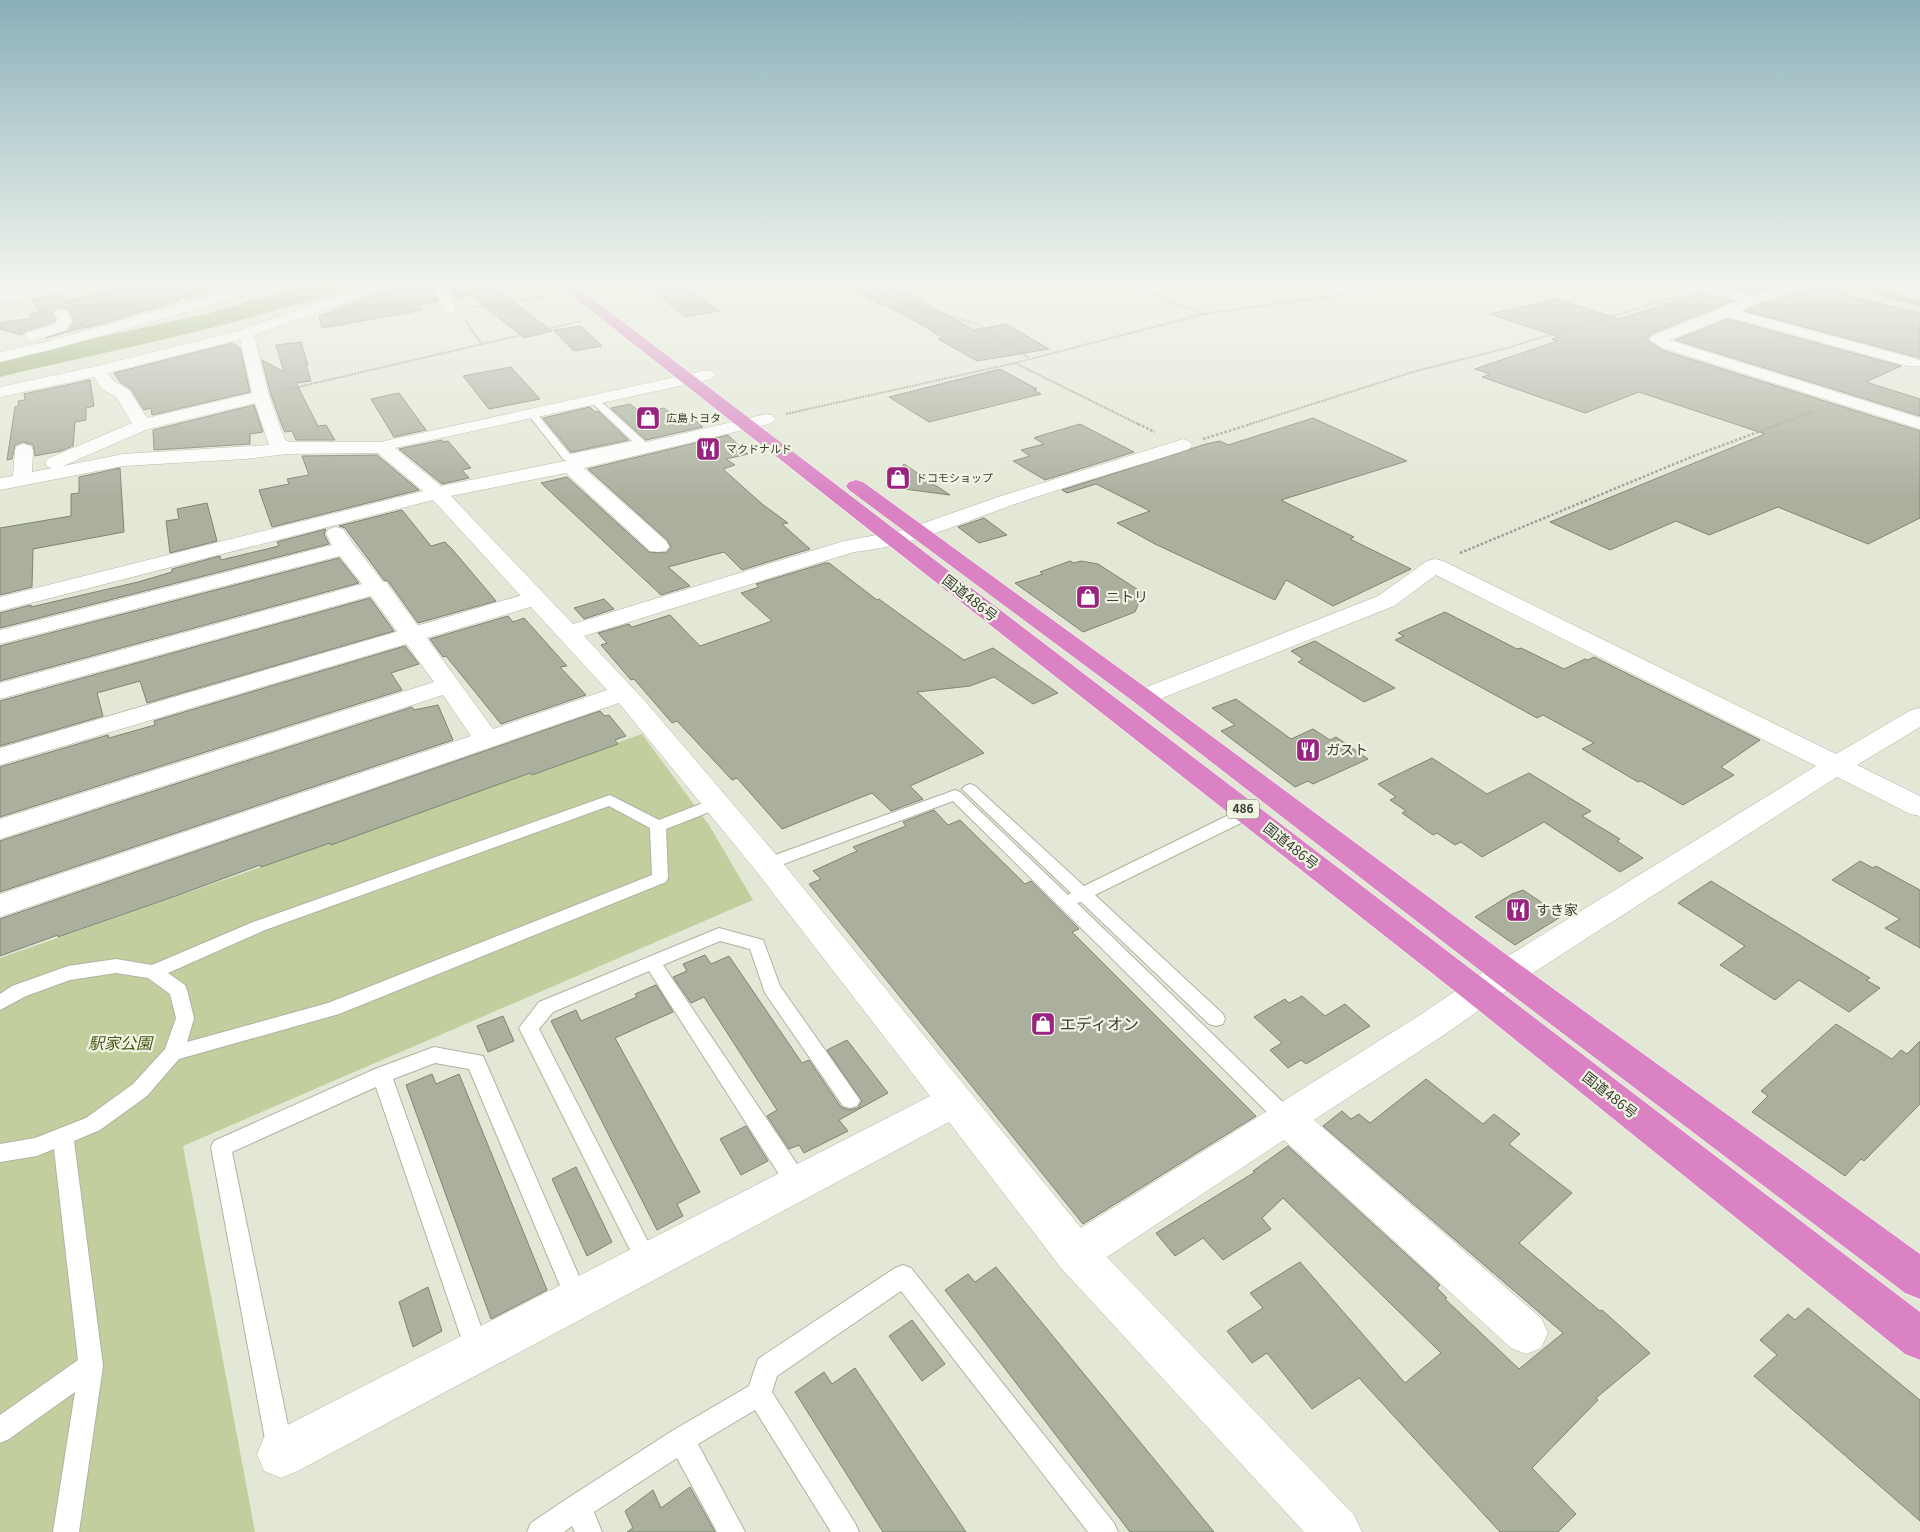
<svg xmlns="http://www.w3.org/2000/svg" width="1920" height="1532" font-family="Georgia,'Noto Sans JP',serif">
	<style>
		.green { fill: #c2ce9e }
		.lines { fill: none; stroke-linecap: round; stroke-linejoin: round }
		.river { fill: #9dab74; fill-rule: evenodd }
		.building { fill: #aaaf9e; stroke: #7f8473 }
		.service-casing { stroke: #aeb3a2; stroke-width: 2 }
		.minor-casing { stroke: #aeb3a2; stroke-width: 1 }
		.tertiary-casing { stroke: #aeb3a2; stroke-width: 1 }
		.trunk-casing { stroke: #fff; stroke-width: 1 }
		.path-far1 { stroke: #9b9f91; stroke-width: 2; stroke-dasharray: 2 1; stroke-linecap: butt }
		.path { stroke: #9b9f91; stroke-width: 2.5; stroke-dasharray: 2.5 2; stroke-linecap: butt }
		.service { fill: #fff; fill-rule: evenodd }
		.minor { fill: #fff; fill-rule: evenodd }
		.tertiary { fill: #fff; fill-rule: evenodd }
		.trunk { fill: #da82c4; fill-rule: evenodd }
		.labels { text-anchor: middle; stroke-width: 4.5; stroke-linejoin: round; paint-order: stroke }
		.far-poi-label { font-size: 11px; fill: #3b3d36; stroke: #f0f5e3; text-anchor: start }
		.shield { fill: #f0f5e3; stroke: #71746a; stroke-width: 1 }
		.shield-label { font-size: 12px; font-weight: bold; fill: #3b3d36 }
		.poi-label { font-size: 14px; fill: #3b3d36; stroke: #f0f5e3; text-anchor: start }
		.street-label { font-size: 14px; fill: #3b3d36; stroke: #f0f5e3 }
		.near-poi-label { font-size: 16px; fill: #3b3d36; stroke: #f0f5e3; text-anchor: start }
		.near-park-label { font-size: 16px; font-style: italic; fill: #4a5618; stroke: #f0f5e3 }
	</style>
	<rect width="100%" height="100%" fill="#e3e8d6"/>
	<path class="green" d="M642,734L709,825L753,900L183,1146L255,1532H0V958Z"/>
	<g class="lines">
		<g class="river">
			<path d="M313,283H351L348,288C234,327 117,349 0,377V359L210,313Z"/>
			<path d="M1853,283H1894L1920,291V307L1856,288Z"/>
		</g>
	</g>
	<g class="building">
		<path d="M143,283H204L206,292L175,300L178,301L90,327L85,328L81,322L82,328L46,338L68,331L74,321L68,309L56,308L52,312L56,320L54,322L26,331L22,335L0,329V323L31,318L30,314L40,312L32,299L63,294L64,302Z"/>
		<path d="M409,283H428L438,301L418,305L423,310L322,328L319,316Z"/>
		<path d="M446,283H488L552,331L524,338L470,295L455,298Z"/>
		<path d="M646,283H679L720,311L684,317Z"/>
		<path d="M846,283H889L898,288L899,295L907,293L974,330L1006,324L1049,349L977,361L938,339L943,338L922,325L886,305L882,306Z"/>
		<path d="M1727,283H1784L1752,294L1721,285Z"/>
		<path d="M1816,283H1857V289L1841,294L1920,313V358L1745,311L1758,305L1813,288Z"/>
		<path d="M1700,293L1733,301L1651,334L1648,338V341L1662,350L1920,431V518L1868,544L1778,507L1709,535L1676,521L1610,550L1550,522L1765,434L1639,392L1585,413L1482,377L1490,374L1475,369L1557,341L1552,339L1559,337L1490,314L1557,299L1619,319Z"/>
		<path d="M1728,319L1901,366L1866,382L1920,399V416L1675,340Z"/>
		<path d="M581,326L602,346L574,351L553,330Z"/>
		<path d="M301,342L308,365H306L311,381L296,383L318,426L326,425L335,440H296L292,431L285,432L283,428L271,395L262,360L284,372L276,345Z"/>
		<path d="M232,343L240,348L250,392L152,415L151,408L144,410L131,389L120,382L114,373Z"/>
		<path d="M511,367L540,399L489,409L463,376Z"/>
		<path d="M1000,369L1037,389L1034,390L1041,394L929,422L889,397Z"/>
		<path d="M90,380L94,406L86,408V420L75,422L73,446L61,451L35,456L33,445L23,442L15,445L12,459L7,460L15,407L19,405L18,401L25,400L24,394Z"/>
		<path d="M399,393L426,430L394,437L371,399Z"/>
		<path d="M630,404L642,413L664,408L682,423L695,420L703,427L646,440L611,408Z"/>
		<path d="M254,405L263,432L250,434V444L154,450L153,430Z"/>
		<path d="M590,407L595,412L598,411L628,440L571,452L543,418Z"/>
		<path d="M1313,418L1407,461L1281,500L1354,537L1350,539L1411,569L1333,606L1286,580L1275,600L1155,544L1117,523L1150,511L1096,484L1067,493L1062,490L1206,444L1220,441L1228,445Z"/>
		<path d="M1080,424L1134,452L1045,480L1013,461L1030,456L1021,450L1044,444L1034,438L1038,437H1036Z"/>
		<path d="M728,435L748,454L726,459L735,465L723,469L762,504L788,523L782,524L810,549L742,570L724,552L668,567L690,586L661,595L541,483L567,477L649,552L666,553L671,547L667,540L588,469Z"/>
		<path d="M442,440L443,442L448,441L471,468L462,470L469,478L442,484L399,449Z"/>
		<path d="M377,455L419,490L272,527L259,490L289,484L287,479L309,475L302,456Z"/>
		<path d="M904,464L950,495L889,487Z"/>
		<path d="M120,468L124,532L33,549L32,587L0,595V528L71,516V494L79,493V477Z"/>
		<path d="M207,503L217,541L170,553L166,521L179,519L177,509Z"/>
		<path d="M402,510L431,546L445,542L452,549L496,601L418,623L388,581L384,580L345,528L339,526Z"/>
		<path d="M984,518L1007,535L979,543L958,527Z"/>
		<path d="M326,529L324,534L329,544L0,628V613L31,605V607L138,582L172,572V569L220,556L221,560L279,546L277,542Z"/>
		<path d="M339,558L359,583L0,681V646Z"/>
		<path d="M1070,561L1074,563L1081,561L1098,564L1143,593L1135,612L1083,632L1015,583L1043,574L1040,572Z"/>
		<path d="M825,563H829L877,600L879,599L894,610L964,660L993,648L1058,693L1033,704L994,677L970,686L917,692L984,753L910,786L923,799L891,811L872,793L782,829L737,778L732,780L677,721L672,723L634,679L631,680L601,645L607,643L598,633L629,624L632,627L670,615L700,646L772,621L741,593L759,587L756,584Z"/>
		<path d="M370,598L394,631L147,703L140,681L97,693L103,716L0,746V701Z"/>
		<path d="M604,599L614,609L584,619L574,608Z"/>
		<path d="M1445,612L1517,649L1521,648L1564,669L1585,659L1588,660L1594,657L1760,740L1721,767L1734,775L1683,805L1641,781L1638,782L1582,749L1594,743L1543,715L1537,718L1395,640L1404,636L1398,633Z"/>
		<path d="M508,616L513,622L524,618L567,666L560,667L586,695L501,724L446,656L443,657L430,639Z"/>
		<path d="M1315,641L1395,688L1364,702L1298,662L1303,659L1291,651Z"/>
		<path d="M405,646L419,664L391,673L402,690L0,817V767L108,735L109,738L155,725L154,721Z"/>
		<path d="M1236,699L1291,739L1313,729L1330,740L1336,737L1368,759L1313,784L1308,781L1295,787L1221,731L1235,725L1212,708Z"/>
		<path d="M438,705L453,740L0,892V841L412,707L414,710Z"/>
		<path d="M600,711L605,716L609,715L626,736L615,740L618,744L532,775L530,773L331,845L330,843L261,867L260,865L173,897L58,937V935L0,956V919Z"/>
		<path d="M1432,758L1487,794L1529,773L1591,811L1582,816L1620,839L1617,841L1643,858L1620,872L1544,822L1482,857L1461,842L1455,845L1437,833L1433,835L1402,813L1406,811L1390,800L1396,797L1378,784Z"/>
		<path d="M934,810L948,825L960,820L1025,884L1031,881L1079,929L1072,932L1256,1116L1083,1224L809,884L821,879L813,871L857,851L853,847L906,826L903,822Z"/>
		<path d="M1860,861L1873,868L1876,866L1920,890V948L1885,928L1900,919L1832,880Z"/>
		<path d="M1711,881L1870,978L1866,980L1880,988L1849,1012L1799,980L1775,1000L1720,965L1745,946L1678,903Z"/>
		<path d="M1523,890L1562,916L1515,945L1475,917L1512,894Z"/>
		<path d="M705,955L711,964L729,956L802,1063L809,1060L841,1107L849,1110L858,1108L862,1101L827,1050L847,1040L888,1093L839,1120L848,1131L804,1153L799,1145L789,1149L767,1116L777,1110L704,997L691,1003L673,977L687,971L683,964Z"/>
		<path d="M656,985L673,1012L615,1038L700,1192L677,1204L683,1216L657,1230L551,1021L576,1010L581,1021L637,997L635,994Z"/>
		<path d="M1302,996L1325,1016L1345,1004L1370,1026L1306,1064L1301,1060L1288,1068L1270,1050L1282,1043L1254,1017L1285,999L1289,1003Z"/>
		<path d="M503,1016L514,1041L488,1052L477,1026Z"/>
		<path d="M1836,1024L1892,1059L1901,1050L1907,1054L1920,1041V1104L1864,1161L1861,1159L1845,1176L1752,1112L1768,1096L1761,1091Z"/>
		<path d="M432,1074L436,1084L459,1074L547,1290L491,1319L406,1085Z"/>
		<path d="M1426,1079L1483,1124L1494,1114L1520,1134L1509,1144L1572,1193L1519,1243L1600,1311L1602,1310L1650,1353L1596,1398L1598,1400L1532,1468L1576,1514L1558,1532H1500L1359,1378L1312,1409L1267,1353L1252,1363L1227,1331L1263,1308L1250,1293L1300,1262L1405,1383L1441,1353L1283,1198L1262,1218L1271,1229L1223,1260L1203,1238L1175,1256L1156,1233L1255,1172L1253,1171L1288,1146L1440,1285L1437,1288L1447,1298L1445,1299L1519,1369L1563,1333L1323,1126L1342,1111L1351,1119L1359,1114L1370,1123Z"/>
		<path d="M746,1126L768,1161L741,1175L720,1139Z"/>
		<path d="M576,1167L612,1242L587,1256L552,1179Z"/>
		<path d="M996,1267L1214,1532H1130L945,1290L968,1274L975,1282Z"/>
		<path d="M428,1287L442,1331L413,1347L399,1302Z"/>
		<path d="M1808,1308L1920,1400V1521L1754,1376L1777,1355L1760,1340L1788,1314L1795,1320Z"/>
		<path d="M912,1320L945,1364L922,1381L889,1336Z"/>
		<path d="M855,1368L966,1532H883L795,1392L824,1372L832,1384Z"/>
		<path d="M690,1487L715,1532H627L633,1528L625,1511L653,1490L661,1508Z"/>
	</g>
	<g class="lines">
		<defs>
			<g id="service">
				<path d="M593,396L596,397L649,445V449H641L637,445L568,461L564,460L526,412L531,409L534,410L570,454L632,441L590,401V397Z"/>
				<path d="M970,784L975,786L1084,886L1241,809H1253L1255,813L1253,817L1095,895L1223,1014L1225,1019L1223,1024L1216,1026L1209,1024L1081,902L1077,903L1293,1112L1296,1118L1293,1124L1286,1127L1279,1124L953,801L773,868L767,870L761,868L759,864L761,860L955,790L960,792L1068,895L1071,893L965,792L962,789L965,786Z"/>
				<path d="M610,795L659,820L716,798L722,799L724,803L722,807L666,829L668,878L666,882L339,1014L179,1059L147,1096L100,1130L74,1141L103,1366L79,1532H53L75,1392L9,1439L0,1443V1415L78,1360L54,1149L37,1156L0,1162V1144L35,1138L86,1118L133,1084L165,1049L176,1018L170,994L148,978L116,973L70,980L26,996L0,1010V994L12,986L68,966L116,959L152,965L253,922ZM609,806L650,828L652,875L328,1003L187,1042L194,1018L187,990L185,985L168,973L265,930Z"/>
				<path d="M719,928L763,940L780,986L860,1100L857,1106L850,1108L843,1106L765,993L750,949L720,941L663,965L805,1176L808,1183L805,1190L797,1192L789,1190L649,971L553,1012L539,1029L658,1261L655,1268L647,1272L639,1268L519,1028L539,1002Z"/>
				<path d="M434,1047L483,1056L589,1299L585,1307L577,1310L569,1307L469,1069L435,1063L393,1079L489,1349L485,1357L477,1361L469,1357L465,1349L376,1087L232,1152L293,1450L289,1459L280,1463L271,1459L267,1450L211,1147L214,1141L375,1069Z"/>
				<path d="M903,1265L911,1268L1114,1523L1118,1532H1088L901,1291L777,1376L772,1392L855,1523L859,1532H831L755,1410L698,1444L745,1532H717L677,1458L594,1512L602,1532H575L572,1526L564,1532H527L531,1523L568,1498L672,1431L749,1386L758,1359L895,1268Z"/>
			</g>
			<g id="minor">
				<path d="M67,283H101L94,287L0,303V295Z"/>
				<path d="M256,283H280L278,286L54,349L0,362V352L45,342Z"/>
				<path d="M374,283H395L393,286L254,335L269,396L285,440L290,442H380L707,370L713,372L715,375L713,378L707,380L395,448L441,486L570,460L766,414L772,415L775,419L772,423L584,468L666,541L669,546L666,551L658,552L650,551L566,473L451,496L573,624L844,541L904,530L1001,496L1177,441L1183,439L1189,441L1192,445L1189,449C1131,468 1073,484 1015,504C962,523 911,546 854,552L584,636L645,701L778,857L1081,1228L1420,1015L1495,964L1816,766L1436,575L1394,606L1152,702L1143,705L1134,702L1130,697L1134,692L1378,596L1427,561L1435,559L1443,561L1836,754L1911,710L1920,708V727L1857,765L1920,796V816L1910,814L1837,777L1519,982L1444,1035L1314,1120L1541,1318L1548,1333L1541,1348L1526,1354L1511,1348L1284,1140L1107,1257L1354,1515L1362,1532H1304L1061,1268L949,1122L298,1471L281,1478L264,1471L257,1454L264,1437L930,1096L756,871L619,703L0,917V894L471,736L443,695L0,839V819L434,682L371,596L0,699V683L362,584L340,556L0,644V630L332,545L326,533L329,529L336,527L343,529L354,545L383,582H386L493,729L607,690L433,500L0,611V597L423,491L378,453L287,454L245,459L123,466L0,490V478L13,476L15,450L17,446L24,444L31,446L33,450L32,472L52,468L47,467L45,463L47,459L132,423L116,397L102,389L94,377L0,397V387L97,366L241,330ZM240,339L252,393L147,418L129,390L114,381L108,373ZM255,403L269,445L123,454L63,466L148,429Z"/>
				<path d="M430,283H444L453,298L456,309L454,312H444L439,298Z"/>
				<path d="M1680,283H1705L1752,296L1791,283H1814L1812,286L1757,303L1740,311L1920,360V366H1908L1728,317L1669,340L1920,418V429L1663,348L1649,339L1652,336L1739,301L1682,286Z"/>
				<path d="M1869,283H1892L1920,292V300L1871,286Z"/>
				<path d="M61,309L66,310L72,320L66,330L32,341L27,339L24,336L27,333L55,324L58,320L54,313L56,310Z"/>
			</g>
			<path id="tertiary" d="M536,591L544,593L547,598L544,603L0,765V748Z"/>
			<g id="trunk">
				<path d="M556,283H572L1920,1312V1360L1905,1354L1466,1000Z"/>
				<path d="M856,480L863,482L1152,692L1519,964L1920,1254V1299L1905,1293L1495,982L1134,702L849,490L846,486L849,482Z"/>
			</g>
		</defs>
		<use href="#service" class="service-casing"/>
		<use href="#minor" class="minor-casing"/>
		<use href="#tertiary" class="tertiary-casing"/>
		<use href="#trunk" class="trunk-casing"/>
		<g class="path-far1">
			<path d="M854,283L918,307L978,324L1029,358"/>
			<path d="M1127,283L1203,314"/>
			<path d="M468,308L548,296"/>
			<path d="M464,319L481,343"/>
			<path d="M1015,363L1140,425"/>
			<path d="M281,391L581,321"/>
			<path d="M786,414L1015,363L1204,314L1424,283"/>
			<path d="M1247,425L1416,371L1507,348L1675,297"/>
			<path d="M1777,425L1814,411"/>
		</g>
		<g class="path">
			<path d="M1138,424L1155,432"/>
			<path d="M1203,439L1251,424"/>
			<path d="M1460,553L1696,455L1780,424"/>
		</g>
		<use href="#service" class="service"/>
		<use href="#minor" class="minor"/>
		<use href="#tertiary" class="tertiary"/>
		<use href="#trunk" class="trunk"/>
	</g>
	<linearGradient id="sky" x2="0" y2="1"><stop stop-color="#8ab0ba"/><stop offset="0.57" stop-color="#f2f5ed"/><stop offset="1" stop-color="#f2f5ed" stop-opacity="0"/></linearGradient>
	<rect width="1920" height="498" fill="url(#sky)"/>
	<defs>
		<symbol id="shop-square" viewBox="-11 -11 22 22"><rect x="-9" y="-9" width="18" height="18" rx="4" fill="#982380" stroke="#f0f5e3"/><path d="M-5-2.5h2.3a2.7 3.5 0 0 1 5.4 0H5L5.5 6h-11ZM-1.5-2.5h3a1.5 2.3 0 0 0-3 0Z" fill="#fff"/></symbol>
		<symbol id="restaurant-square" viewBox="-11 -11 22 22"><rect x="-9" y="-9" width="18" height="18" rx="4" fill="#982380" stroke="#f0f5e3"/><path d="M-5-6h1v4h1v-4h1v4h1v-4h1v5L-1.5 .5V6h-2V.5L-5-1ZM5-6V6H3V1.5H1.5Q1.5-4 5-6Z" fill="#fff"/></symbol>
	</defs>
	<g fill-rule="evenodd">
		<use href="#shop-square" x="634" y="404" width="28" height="28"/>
		<use href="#restaurant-square" x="694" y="435" width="28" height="28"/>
		<use href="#shop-square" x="884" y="464" width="28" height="28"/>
		<use href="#shop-square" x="1074" y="583" width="28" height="28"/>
		<use href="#restaurant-square" x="1294" y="736" width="28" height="28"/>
		<use href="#restaurant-square" x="1504" y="896" width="28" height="28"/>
		<use href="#shop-square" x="1029" y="1010" width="28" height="28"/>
	</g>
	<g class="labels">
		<g class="far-poi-label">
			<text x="666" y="422">広島トヨタ</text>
			<text x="726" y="453">マクドナルド</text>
			<text x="916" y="482">ドコモショップ</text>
		</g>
		<rect class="shield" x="1227" y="799.5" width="32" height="19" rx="4"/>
		<g class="shield-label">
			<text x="1243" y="813">486</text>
		</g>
		<g class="poi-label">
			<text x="1106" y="602">ニトリ</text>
			<text x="1326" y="755">ガスト</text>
			<text x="1536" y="915">すき家</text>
		</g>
		<g class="street-label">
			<text transform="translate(970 598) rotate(38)" y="5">国道486号</text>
			<text transform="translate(1291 846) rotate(38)" y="5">国道486号</text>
			<text transform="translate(1610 1095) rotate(38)" y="5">国道486号</text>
		</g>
		<g class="near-poi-label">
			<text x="1060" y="1030">エディオン</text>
		</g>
		<g class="near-park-label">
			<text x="120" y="1049">駅家公園</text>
		</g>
	</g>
</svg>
